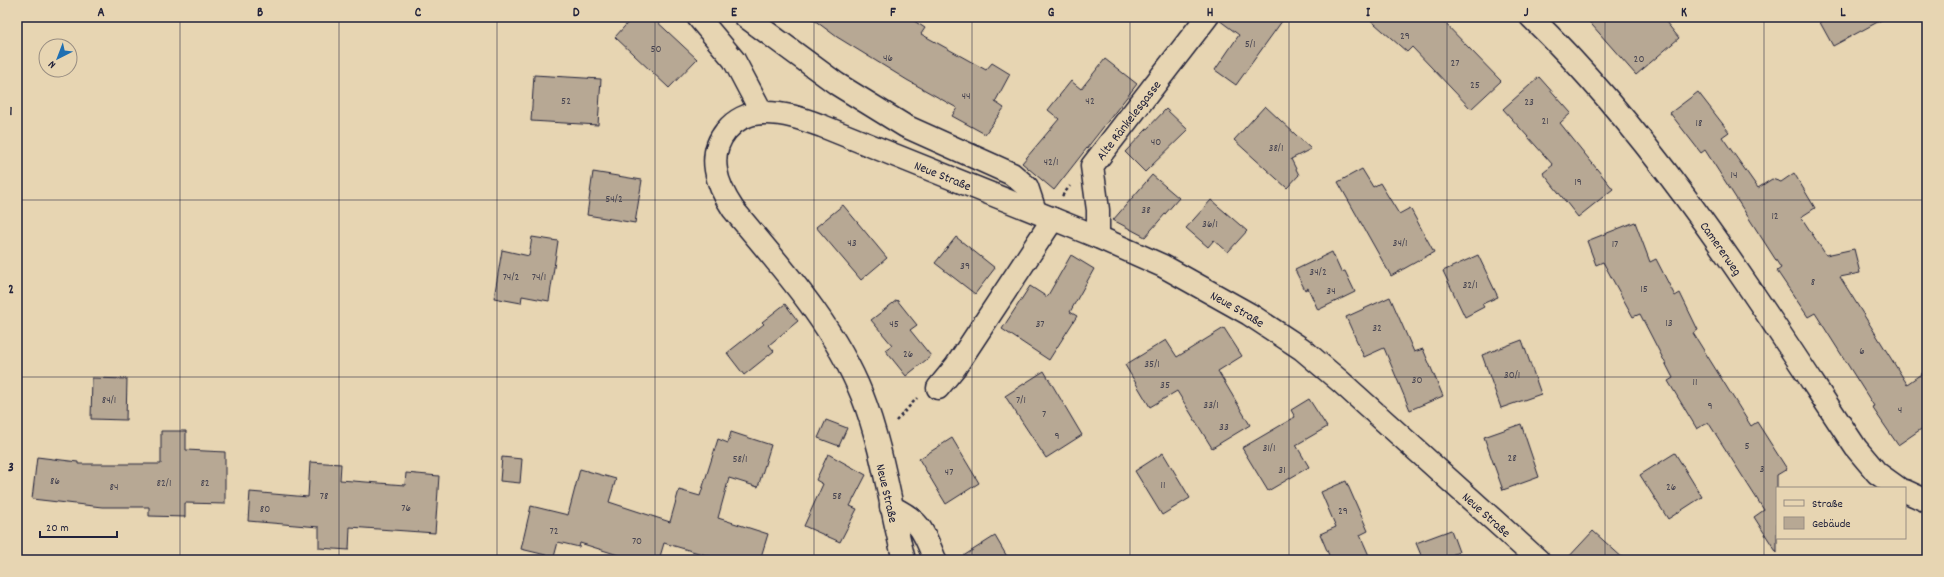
<svg xmlns="http://www.w3.org/2000/svg" width="1944" height="577" font-family="Dekko,sans-serif">
	<style>
		.building { fill: #b7a894; stroke: #22223b }
		.lines { fill: none; stroke-linecap: round; stroke-linejoin: round }
		.minor-casing { stroke: #22223b; stroke-width: 25 }
		.path { stroke: #22223b; stroke-width: 2.5; stroke-dasharray: 3 3; stroke-linecap: butt }
		.minor { stroke: #e7d5b2; stroke-width: 22 }
		.grid { fill: none; stroke: #22223b; stroke-width: 1; stroke-opacity: 0.55 }
		.labels { text-anchor: middle; stroke-width: 3; stroke-linejoin: round; paint-order: stroke }
		.number-label { font-size: 11px; fill: #474451 }
		.street-label { font-size: 13px; fill: #22223b; stroke: #e7d5b2 }
		.neatline { fill: none; stroke: #22223b; stroke-width: 1.5 }
		.grid-label { font-size: 13px; text-anchor: middle; font-weight: bold; fill: #22223b }
	</style>
	<rect width="100%" height="100%" fill="#e7d5b2"/>
	<filter id="ink" filterUnits="userSpaceOnUse"><feTurbulence type="fractalNoise" baseFrequency=".025" numOctaves="2"/><feDisplacementMap in="SourceGraphic" scale="8" xChannelSelector="R" yChannelSelector="G"/><feConvolveMatrix kernelMatrix="1 2 1 2 8 2 1 2 1" color-interpolation-filters="sRGB"/></filter>
	<g filter="url(#ink)">
		<g class="building">
			<path d="M633,17H652L697,59L669,88L615,37Z"/>
			<path d="M810,17H908L925,28L921,34L986,70L992,63L1010,74L995,102L1004,108L985,134L952,116L957,108L907,80L837,37Z"/>
			<path d="M1219,17H1285L1236,85L1215,70L1239,35L1219,20Z"/>
			<path d="M1367,17H1439L1501,81L1471,109L1412,47L1407,52Z"/>
			<path d="M1585,17H1662L1679,38L1636,75Z"/>
			<path d="M1817,17H1887L1833,46Z"/>
			<path d="M1105,59L1137,84L1054,190L1022,163L1059,119L1048,110L1071,81L1081,89Z"/>
			<path d="M534,75L601,79L598,125L531,121Z"/>
			<path d="M1539,77L1571,113L1560,123L1613,189L1578,217L1543,173L1553,165L1503,109Z"/>
			<path d="M1698,92L1729,132L1722,137L1758,188L1772,179L1781,182L1794,173L1815,208L1801,217L1826,255L1854,249L1860,273L1840,277L1907,384L1927,370V425L1898,445L1872,407L1874,406L1815,313L1808,317L1777,271L1781,268L1705,150L1701,153L1670,113Z"/>
			<path d="M1265,106L1311,149L1291,159L1299,175L1287,188L1234,140Z"/>
			<path d="M1166,109L1188,130L1145,172L1125,152Z"/>
			<path d="M1362,169L1373,187L1380,183L1399,214L1410,208L1434,252L1391,276L1338,182Z"/>
			<path d="M593,172L642,180L635,223L587,215Z"/>
			<path d="M1152,175L1179,198L1145,237L1113,220Z"/>
			<path d="M1211,200L1247,231L1228,252L1214,240L1208,247L1186,228Z"/>
			<path d="M843,205L887,258L861,280L816,227Z"/>
			<path d="M1635,222L1650,262L1656,259L1675,296L1680,293L1698,330L1693,333L1751,426L1757,422L1787,469L1777,475V553L1754,517L1764,510L1708,422L1697,429L1668,381L1673,378L1640,314L1633,317L1603,262L1596,265L1587,241Z"/>
			<path d="M532,237L558,241L549,301L522,296L521,303L494,298L502,250L529,256Z"/>
			<path d="M956,237L995,268L975,294L935,263Z"/>
			<path d="M1332,252L1341,272L1345,271L1355,292L1318,310L1308,288L1305,290L1295,270Z"/>
			<path d="M1071,255L1094,269L1070,312L1077,316L1049,360L1002,329L1030,286L1047,297Z"/>
			<path d="M1478,255L1498,297L1482,304L1484,307L1465,317L1443,271Z"/>
			<path d="M1390,297L1414,352L1423,349L1443,396L1410,410L1384,348L1364,357L1346,317Z"/>
			<path d="M897,300L917,325L910,330L931,356L906,376L885,350L892,345L871,320Z"/>
			<path d="M785,304L798,321L769,345L774,351L744,375L727,353L764,324L762,322Z"/>
			<path d="M1224,328L1242,356L1218,371L1250,425L1212,448L1177,391L1150,407L1125,365L1166,340L1177,357Z"/>
			<path d="M1522,340L1541,394L1501,408L1482,355Z"/>
			<path d="M1044,371L1082,435L1046,458L1005,396Z"/>
			<path d="M92,378L127,379L126,420L91,419Z"/>
			<path d="M1309,399L1327,427L1296,445L1309,467L1268,491L1242,448L1295,417L1291,410Z"/>
			<path d="M826,420L847,428L839,446L818,438Z"/>
			<path d="M1521,424L1539,477L1503,490L1484,437Z"/>
			<path d="M161,431H186V450L225,452V504L185,503V517L149,516V507H102L32,499L37,457L78,462V464H161Z"/>
			<path d="M731,432L771,445L758,487L729,478L718,518L768,534L760,560H723L664,543L659,560H634L580,543L579,547L558,542L554,557L521,549L531,506L568,515L580,469L616,479L609,502L670,522L679,490L700,496L718,439L728,443Z"/>
			<path d="M952,438L979,483L946,504L919,459Z"/>
			<path d="M1163,453L1190,498L1162,515L1135,471Z"/>
			<path d="M1675,453L1702,497L1668,519L1640,475Z"/>
			<path d="M828,454L866,475L850,506L857,509L840,542L804,526L823,484L816,480Z"/>
			<path d="M502,457L522,459L520,483L500,481Z"/>
			<path d="M310,462L341,464L340,480L405,485L406,473L439,476L435,533L350,527L349,550L319,548V527L248,521L250,492L308,497Z"/>
			<path d="M1346,481L1368,531L1360,535L1371,560H1331L1320,534L1336,527L1321,492Z"/>
			<path d="M1451,530L1459,552L1438,560H1423L1416,543Z"/>
			<path d="M1593,531L1625,560H1566Z"/>
			<path d="M995,536L1009,560H957Z"/>
		</g>
		<g class="lines">
			<defs>
				<g id="minor">
					<path d="M698,17L734,60L762,113"/>
					<path d="M746,17L837,84L905,126L1012,174L1027,187L1035,211"/>
					<path id="s1" d="M1531,17C1661,144 1756,298 1856,448L1877,473L1898,488"/>
					<path id="s2" d="M1098,237V210L1092,166L1207,17"/>
					<path d="M938,388L956,366L1053,219"/>
					<path d="M1905,491L1927,501"/>
					<path d="M891,507C920,520 924,532 935,560"/>
					<path id="s3" d="M904,560C890,506 883,448 862,395C834,325 781,267 733,209C725,197 718,184 716,170C711,140 733,114 762,113C783,112 803,119 822,126L1098,237L1163,266L1249,314L1302,349L1341,382L1538,560"/>
				</g>
			</defs>
			<use href="#minor" class="minor-casing"/>
			<g class="path">
				<path d="M1062,196L1070,186"/>
				<path d="M896,421L917,398"/>
			</g>
			<use href="#minor" class="minor"/>
		</g>
	</g>
	<path class="grid" d="M180,17V560M339,17V560M497,17V560M655,17V560M814,17V560M972,17V560M1130,17V560M1289,17V560M1447,17V560M1605,17V560M1764,17V560M17,200H1927M17,377H1927"/>
	<g class="labels">
		<g class="number-label">
			<text x="1405" y="39">29</text>
			<text x="1250" y="47">5/1</text>
			<text x="656" y="52">50</text>
			<text x="888" y="61">46</text>
			<text x="1639" y="62">20</text>
			<text x="1455" y="66">27</text>
			<text x="1475" y="88">25</text>
			<text x="966" y="99">44</text>
			<text x="566" y="104">52</text>
			<text x="1090" y="104">42</text>
			<text x="1529" y="105">23</text>
			<text x="1545" y="124">21</text>
			<text x="1699" y="126">18</text>
			<text x="1156" y="145">40</text>
			<text x="1276" y="151">38/1</text>
			<text x="1051" y="165">42/1</text>
			<text x="1734" y="178">14</text>
			<text x="1578" y="185">19</text>
			<text x="614" y="202">54/2</text>
			<text x="1146" y="213">38</text>
			<text x="1775" y="219">12</text>
			<text x="1210" y="227">36/1</text>
			<text x="852" y="246">43</text>
			<text x="1400" y="246">34/1</text>
			<text x="1615" y="247">17</text>
			<text x="965" y="269">39</text>
			<text x="1318" y="275">34/2</text>
			<text x="511" y="280">74/2</text>
			<text x="539" y="280">74/1</text>
			<text x="1813" y="285">8</text>
			<text x="1470" y="288">32/1</text>
			<text x="1644" y="292">15</text>
			<text x="1331" y="294">34</text>
			<text x="1669" y="326">13</text>
			<text x="894" y="327">45</text>
			<text x="1040" y="327">37</text>
			<text x="1377" y="331">32</text>
			<text x="1862" y="354">6</text>
			<text x="908" y="357">26</text>
			<text x="1152" y="367">35/1</text>
			<text x="1512" y="378">30/1</text>
			<text x="1417" y="383">30</text>
			<text x="1695" y="385">11</text>
			<text x="1165" y="388">35</text>
			<text x="109" y="403">84/1</text>
			<text x="1021" y="403">7/1</text>
			<text x="1211" y="408">33/1</text>
			<text x="1710" y="409">9</text>
			<text x="1900" y="413">4</text>
			<text x="1044" y="417">7</text>
			<text x="1224" y="430">33</text>
			<text x="1057" y="439">9</text>
			<text x="1747" y="449">5</text>
			<text x="1269" y="451">31/1</text>
			<text x="1512" y="461">28</text>
			<text x="740" y="462">58/1</text>
			<text x="1762" y="472">3</text>
			<text x="1282" y="473">31</text>
			<text x="949" y="475">47</text>
			<text x="55" y="484">86</text>
			<text x="164" y="486">82/1</text>
			<text x="205" y="486">82</text>
			<text x="1163" y="488">11</text>
			<text x="114" y="490">84</text>
			<text x="1671" y="490">26</text>
			<text x="324" y="499">78</text>
			<text x="837" y="499">58</text>
			<text x="406" y="511">76</text>
			<text x="265" y="512">80</text>
			<text x="1343" y="514">29</text>
			<text x="554" y="534">72</text>
			<text x="637" y="544">70</text>
		</g>
		<g class="street-label">
			<text dy="5" stroke="none"><textPath href="#s2" startOffset="130">Alte Ränkelesgasse</textPath></text>
			<text dy="5" stroke="none"><textPath href="#s3" startOffset="716">Neue Straße</textPath></text>
			<text dy="5" stroke="none"><textPath href="#s1" startOffset="300">Camererweg</textPath></text>
			<text dy="5" stroke="none"><textPath href="#s3" startOffset="1040">Neue Straße</textPath></text>
			<text transform="translate(888 493) rotate(77)" y="5">Neue Straße</text>
			<text dy="5" stroke="none"><textPath href="#s3" startOffset="1364">Neue Straße</textPath></text>
		</g>
	</g>
	<rect width="1944" height="577" fill="none" stroke="#e7d5b2" stroke-width="44"/>
	<rect x="1776" y="487" width="130" height="52" fill="#e7d5b2" stroke="#988d82"/>
	<rect x="1784" y="500" width="20" height="6" fill="#e7d5b2" stroke="#988d82"/>
	<text x="1812" y="507" font-size="12" fill="#22223b">Straße</text>
	<rect x="1784" y="517" width="20" height="12" fill="#b7a894" stroke="#988d82"/>
	<text x="1812" y="527" font-size="12" fill="#22223b">Gebäude</text>
	<g transform="translate(58 58) rotate(222)"><circle r="19" fill="#e7d5b2" stroke="#988d82"/>
	<path d="M0-3L7 15L0 10L-7 15Z" fill="#1f6fb2"/>
	<text y="-6" font-size="11" font-weight="bold" text-anchor="middle" fill="#22223b">N</text>
	</g>
	<path d="M40 531v6h77v-6" fill="none" stroke="#22223b" stroke-width="2"/>
	<text x="46" y="531" font-size="12" fill="#22223b" stroke="#e7d5b2" stroke-width="3" paint-order="stroke">20 m</text>
	<rect x="22" y="22" width="1900" height="533" class="neatline"/>
	<g class="grid-label">
		<text x="101" y="16">A</text>
		<text x="260" y="16">B</text>
		<text x="418" y="16">C</text>
		<text x="576" y="16">D</text>
		<text x="734" y="16">E</text>
		<text x="893" y="16">F</text>
		<text x="1051" y="16">G</text>
		<text x="1210" y="16">H</text>
		<text x="1368" y="16">I</text>
		<text x="1526" y="16">J</text>
		<text x="1684" y="16">K</text>
		<text x="1843" y="16">L</text>
		<text x="11" y="115">1</text>
		<text x="11" y="293">2</text>
		<text x="11" y="471">3</text>
	</g>
</svg>
